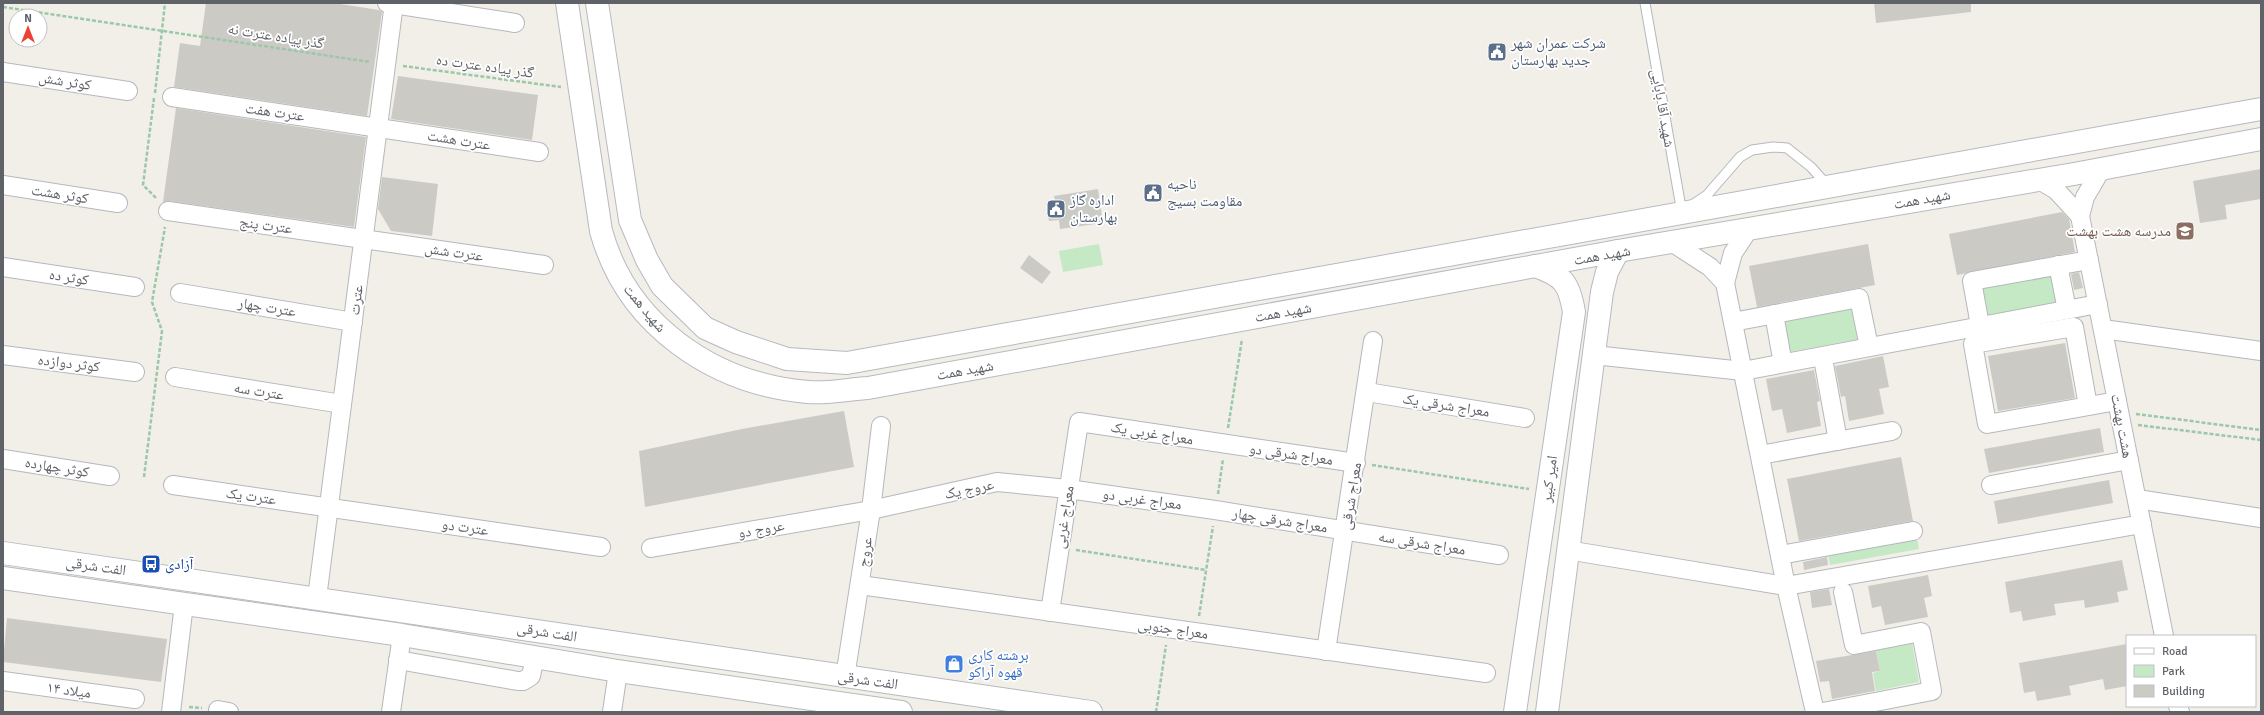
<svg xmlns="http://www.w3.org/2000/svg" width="2264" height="715" font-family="Signika,'Noto Naskh Arabic',sans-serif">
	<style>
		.green { fill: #c5e8c5 }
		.building { fill: #cccac5 }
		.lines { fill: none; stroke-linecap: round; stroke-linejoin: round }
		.lane-casing { stroke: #b5b8bc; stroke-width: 11 }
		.street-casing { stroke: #b5b8bc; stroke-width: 20 }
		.secondary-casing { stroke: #b6babf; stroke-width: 24 }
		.path { stroke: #9cc7a9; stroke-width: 2.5; stroke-dasharray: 4 2; stroke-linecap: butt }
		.lane { stroke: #fff; stroke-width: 9 }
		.street { stroke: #fff; stroke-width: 18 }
		.secondary { stroke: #fff; stroke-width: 22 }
		.labels { text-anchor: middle; stroke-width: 3.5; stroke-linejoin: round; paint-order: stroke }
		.street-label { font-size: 15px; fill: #5f6368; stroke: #fff }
		.service-label { font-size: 15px; fill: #4e5e75; stroke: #fff; text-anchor: start }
		.education-label { font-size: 15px; fill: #785e54; stroke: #fff; text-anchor: end }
		.transit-label { font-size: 15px; fill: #164399; stroke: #fff; text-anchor: start }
		.shop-label { font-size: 15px; fill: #366cbe; stroke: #fff; text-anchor: start }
	</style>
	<rect width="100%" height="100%" fill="#f1efe8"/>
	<g class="green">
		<path d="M1099,244L1103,265L1063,272L1059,251Z"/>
		<path d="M2053,274L2059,307L1988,320L1982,288Z"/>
		<path d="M1853,307L1860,339L1788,352L1782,320Z"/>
		<path d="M1917,538L1919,549L1830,565L1828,555Z"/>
		<path d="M1912,642L1919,682L1876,691L1873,673L1880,671L1876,649Z"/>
	</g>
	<g class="building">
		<path d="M206,3H334L379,10L382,12L367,116L174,87L180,43L200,46Z"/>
		<path d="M1874,3H1971V12L1876,23Z"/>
		<path d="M398,76L538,95L532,140L391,119Z"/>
		<path d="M176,108L366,137L354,227L169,201L163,202Z"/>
		<path d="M2261,169V199L2225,205L2227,219L2200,223L2193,181Z"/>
		<path d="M382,177L438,184L432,236L391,231L378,209Z"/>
		<path d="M1098,189L1103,223L1060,229L1059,220L1049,221L1047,207L1056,205L1054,196Z"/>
		<path d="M2062,212L2069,219L2075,252L1957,275L1949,234Z"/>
		<path d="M1868,244L1875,285L1757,307L1749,266Z"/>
		<path d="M1029,255L1051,272L1042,284L1020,268Z"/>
		<path d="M2079,272L2083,288L2074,290L2071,274Z"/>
		<path d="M2065,343L2075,398L1998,411L1988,356Z"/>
		<path d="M1883,356L1889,387L1879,389L1884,414L1849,421L1845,396L1841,397L1835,366Z"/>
		<path d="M1814,370L1820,401L1817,402L1821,426L1787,433L1782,409L1772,411L1766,379Z"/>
		<path d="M844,411L854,467L645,507L639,451L742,429Z"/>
		<path d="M2100,428L2104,452L1989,473L1984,449Z"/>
		<path d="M1901,457L1913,521L1799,541L1787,479Z"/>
		<path d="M2109,480L2113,503L1998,524L1994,501Z"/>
		<path d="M1827,557L1828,565L1804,570L1803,562Z"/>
		<path d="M2122,560L2128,590L2117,592L2119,602L2085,608L2084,600L2054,604L2056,615L2023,621L2021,611L2010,613L2005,582Z"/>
		<path d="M1928,575L1932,596L1924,598L1928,617L1885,625L1881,606L1872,608L1868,586Z"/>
		<path d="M1829,589L1832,605L1812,608L1810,592Z"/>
		<path d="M7,618L167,639L161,682L3,662Z"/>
		<path d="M2127,644V686L2105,690L2103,679L2069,686L2071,695L2037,701L2035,691L2024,693L2019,663Z"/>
		<path d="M1876,651L1880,671L1872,672L1875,691L1832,699L1829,681L1820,682L1816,661Z"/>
	</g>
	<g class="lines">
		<defs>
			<g id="lane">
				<path d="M1645,3L1682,213"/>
				<path d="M1692,205L1707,195L1740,157L1752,150L1773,147L1787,148L1811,167L1828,186"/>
			</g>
			<g id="street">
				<path d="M387,3L515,23"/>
				<path d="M3,72L128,91"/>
				<path d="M172,97L539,152"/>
				<path d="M2039,180L2056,190L2080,216L2085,197L2102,168"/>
				<path d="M3,185L118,203"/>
				<path d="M168,211L544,265"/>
				<path d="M2080,216L2164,636"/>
				<path d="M1673,243L1710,267L1725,283L1733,253L1749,229"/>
				<path d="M2058,265L2066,305"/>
				<path d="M3,267L135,287"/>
				<path d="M1725,283L1786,586L1815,712"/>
				<path d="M180,293L353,322"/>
				<path d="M1774,314L1781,353"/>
				<path d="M1979,320L1972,281L2089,260"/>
				<path d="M1733,322L1859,298L1867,337"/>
				<path d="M2103,329L2261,351"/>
				<path d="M3,355L135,372"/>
				<path d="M1594,355L1743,371L2098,304"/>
				<path d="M1824,364L1838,441"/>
				<path d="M175,377L342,404"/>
				<path d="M1367,392L1525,418"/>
				<path d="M2088,406L2074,327L1973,344L1987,424L2117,401"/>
				<path d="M1760,455L1892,431"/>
				<path d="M3,459L110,476"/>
				<path d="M173,485L601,547"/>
				<path d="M1991,485L2129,460"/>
				<path d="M2137,499L2261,518"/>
				<path d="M651,548L871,510L997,482L1068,489L1215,510L1499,555"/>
				<path d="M1567,550L1786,586L2142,524"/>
				<path d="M1780,555L1913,531"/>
				<path d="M860,585L1486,673"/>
				<path d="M317,598L394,3"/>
				<path d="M1050,612L1079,422L1356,463"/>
				<path d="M1326,651L1373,341"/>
				<path d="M398,660L518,681H523L531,676L535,657"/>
				<path d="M845,677L871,510L881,426"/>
				<path d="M3,681L135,699"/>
				<path d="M2178,706L2180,712"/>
				<path d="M218,710L229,712"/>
				<path d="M171,712L184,604"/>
				<path d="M391,712L402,635"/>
				<path d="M612,712L618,671"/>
				<path d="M1823,712L1932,691L1921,632L1854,645L1843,592"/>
			</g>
			<g id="secondary">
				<path d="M567,3L601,231C627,325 713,384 808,392C827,394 849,389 868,388L1618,251L2074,174L2261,139"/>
				<path d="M597,3L630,220L647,260L662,286L705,328L736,342L787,359L847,363L2261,109"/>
				<path d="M3,553L1091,712"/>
				<path d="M3,578L402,635L618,671L901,712"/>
				<path d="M1515,712L1574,312C1569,282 1563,276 1535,266"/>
				<path d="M1547,712L1602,292L1607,272L1618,251"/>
			</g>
		</defs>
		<use href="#lane" class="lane-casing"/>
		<use href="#street" class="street-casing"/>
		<use href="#secondary" class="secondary-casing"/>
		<g class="path">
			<path d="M3,7L370,62"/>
			<path d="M403,66L561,87"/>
			<path d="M155,93L165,3"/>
			<path d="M154,98L143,185L157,199"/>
			<path d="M2136,414L2261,430"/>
			<path d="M2138,425L2261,440"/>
			<path d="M1228,428L1242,339"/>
			<path d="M1372,465L1529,489"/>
			<path d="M144,477L162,331L152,302L165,227"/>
			<path d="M1218,494L1223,459"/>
			<path d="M1076,550L1206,570"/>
			<path d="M1199,616L1213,526"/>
			<path d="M189,707L202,708"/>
			<path d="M1156,712L1166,645"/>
		</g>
		<use href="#lane" class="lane"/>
		<use href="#street" class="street"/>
		<use href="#secondary" class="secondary"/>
	</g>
	<defs>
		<symbol id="civic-square" viewBox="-11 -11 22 22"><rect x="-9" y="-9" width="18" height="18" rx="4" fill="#5c6f8a" stroke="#fff"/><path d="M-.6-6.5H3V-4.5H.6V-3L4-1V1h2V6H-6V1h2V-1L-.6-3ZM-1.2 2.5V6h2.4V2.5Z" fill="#fff"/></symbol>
		<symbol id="school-square" viewBox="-11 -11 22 22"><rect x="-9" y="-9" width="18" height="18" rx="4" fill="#8d6e63" stroke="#fff"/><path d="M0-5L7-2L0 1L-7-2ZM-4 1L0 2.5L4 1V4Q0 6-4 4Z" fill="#fff"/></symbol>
		<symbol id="bus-square" viewBox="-11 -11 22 22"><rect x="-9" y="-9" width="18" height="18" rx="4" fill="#1a4fb4" stroke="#fff"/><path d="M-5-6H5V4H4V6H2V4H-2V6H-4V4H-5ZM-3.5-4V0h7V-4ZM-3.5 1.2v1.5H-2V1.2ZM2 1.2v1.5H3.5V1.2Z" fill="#fff"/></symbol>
		<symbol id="shop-square" viewBox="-11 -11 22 22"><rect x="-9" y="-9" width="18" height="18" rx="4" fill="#3f7fe0" stroke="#fff"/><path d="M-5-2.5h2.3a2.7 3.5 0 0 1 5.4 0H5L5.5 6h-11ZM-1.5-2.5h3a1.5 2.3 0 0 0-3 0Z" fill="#fff"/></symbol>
	</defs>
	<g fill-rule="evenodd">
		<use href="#civic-square" x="1486" y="41" width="22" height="22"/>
		<use href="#civic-square" x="1142" y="182" width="22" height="22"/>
		<use href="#civic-square" x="1045" y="198" width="22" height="22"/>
		<use href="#school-square" x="2174" y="220" width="22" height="22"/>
		<use href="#bus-square" x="140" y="553" width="22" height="22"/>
		<use href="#shop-square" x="943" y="653" width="22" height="22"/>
	</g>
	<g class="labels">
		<g class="street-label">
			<text transform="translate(276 36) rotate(9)" y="5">گذر پیاده عترت نه</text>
			<text transform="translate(485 66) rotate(8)" y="5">گذر پیاده عترت ده</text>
			<text transform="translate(65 81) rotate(9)" y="5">کوثر شش</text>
			<text transform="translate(1663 108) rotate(80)" y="5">شهید آقا بابایی</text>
			<text transform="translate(275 112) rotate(8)" y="5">عترت هفت</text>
			<text transform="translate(459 140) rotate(9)" y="5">عترت هشت</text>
			<text transform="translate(60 194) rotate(9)" y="5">کوثر هشت</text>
			<text transform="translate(1922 199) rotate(-10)" y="5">شهید همت</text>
			<text transform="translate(266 225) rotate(8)" y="5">عترت پنج</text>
			<text transform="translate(454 252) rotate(8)" y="5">عترت شش</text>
			<text transform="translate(1602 255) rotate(-10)" y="5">شهید همت</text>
			<text transform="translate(69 277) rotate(9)" y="5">کوثر ده</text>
			<text transform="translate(356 300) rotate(-83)" y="5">عترت</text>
			<text transform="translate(267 307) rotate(9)" y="5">عترت چهار</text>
			<text transform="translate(645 308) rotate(50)" y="5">شهید همت</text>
			<text transform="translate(1283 312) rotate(-10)" y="5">شهید همت</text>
			<text transform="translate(69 363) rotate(7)" y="5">کوثر دوازده</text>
			<text transform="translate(965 370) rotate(-10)" y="5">شهید همت</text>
			<text transform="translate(259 391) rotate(9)" y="5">عترت سه</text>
			<text transform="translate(1446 405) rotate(9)" y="5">معراج شرقی یک</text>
			<text transform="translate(2122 426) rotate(79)" y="5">هشت بهشت</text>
			<text transform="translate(1152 433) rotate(9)" y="5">معراج غربی یک</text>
			<text transform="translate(1291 454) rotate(8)" y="5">معراج شرقی دو</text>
			<text transform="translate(57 467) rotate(9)" y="5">کوثر چهارده</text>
			<text transform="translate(1549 479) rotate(-82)" y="5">امیر کبیر</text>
			<text transform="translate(969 489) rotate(-12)" y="5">عروج یک</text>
			<text transform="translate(251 496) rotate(8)" y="5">عترت یک</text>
			<text transform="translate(1351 496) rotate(-81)" y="5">معراج شرقی</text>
			<text transform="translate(1142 499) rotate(8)" y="5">معراج غربی دو</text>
			<text transform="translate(1064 517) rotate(-81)" y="5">معراج غربی</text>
			<text transform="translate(1280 520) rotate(9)" y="5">معراج شرقی چهار</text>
			<text transform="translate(465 527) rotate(8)" y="5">عترت دو</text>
			<text transform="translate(761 529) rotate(-10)" y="5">عروج دو</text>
			<text transform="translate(1422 543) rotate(9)" y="5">معراج شرقی سه</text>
			<text transform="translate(865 552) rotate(-81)" y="5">عروج</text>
			<text transform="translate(96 566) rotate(8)" y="5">الفت شرقی</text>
			<text transform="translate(1173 629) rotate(8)" y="5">معراج جنوبی</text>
			<text transform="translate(547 632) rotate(9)" y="5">الفت شرقی</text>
			<text transform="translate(868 680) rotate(8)" y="5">الفت شرقی</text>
			<text transform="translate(69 690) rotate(8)" y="5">میلاد ۱۴</text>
		</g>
		<g class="service-label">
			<text x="1511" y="48">شرکت عمران شهر<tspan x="1511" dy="17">جدید بهارستان</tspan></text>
			<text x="1167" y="189">ناحیه<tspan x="1167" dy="17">مقاومت بسیج</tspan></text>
			<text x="1070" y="205">اداره گاز<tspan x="1070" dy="17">بهارستان</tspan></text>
		</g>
		<g class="education-label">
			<text x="2171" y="236">مدرسه هشت بهشت</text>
		</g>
		<g class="transit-label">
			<text x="165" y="569">آزادی</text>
		</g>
		<g class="shop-label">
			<text x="968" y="660">برشته کاری<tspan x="968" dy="17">قهوه آراکو</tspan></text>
		</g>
	</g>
	<rect width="2264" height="715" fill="none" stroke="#5f6368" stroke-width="8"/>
	<rect x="2126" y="635" width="130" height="72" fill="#ffffff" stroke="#bfc1c3"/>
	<rect x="2134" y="648" width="20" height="6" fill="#ffffff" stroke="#bfc1c3"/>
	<text x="2162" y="655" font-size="12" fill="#5f6368">Road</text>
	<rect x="2134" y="665" width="20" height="12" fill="#c5e8c5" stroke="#bfc1c3"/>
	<text x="2162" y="675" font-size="12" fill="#5f6368">Park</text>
	<rect x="2134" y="685" width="20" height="12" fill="#cccac5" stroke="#bfc1c3"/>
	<text x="2162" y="695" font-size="12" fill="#5f6368">Building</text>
	<g transform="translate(28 28)"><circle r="19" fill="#ffffff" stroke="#bfc1c3"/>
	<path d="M0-3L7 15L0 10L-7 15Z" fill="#ea4335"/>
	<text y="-6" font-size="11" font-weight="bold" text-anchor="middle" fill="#5f6368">N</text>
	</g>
</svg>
